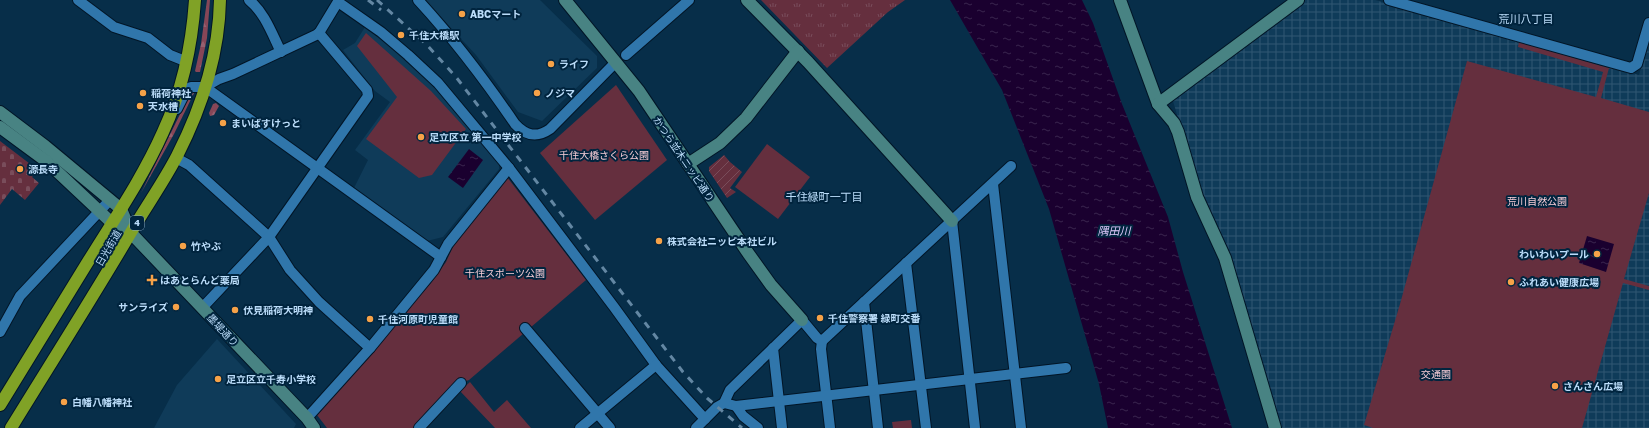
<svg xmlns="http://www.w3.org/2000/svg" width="1649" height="428" font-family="'Golos Text','Noto Sans JP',sans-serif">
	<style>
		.built { fill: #0f3b59 }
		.industrial { fill: url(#industrial-grid) }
		.grass { fill: url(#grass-tufts) }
		.forest { fill: url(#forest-firs) }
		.cemetery { fill: url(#cemetery-stones) }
		.park { fill: #652f3e }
		.garden { fill: url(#garden-furrows) }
		.water { fill: url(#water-ripples) }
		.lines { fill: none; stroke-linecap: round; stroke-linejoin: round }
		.street-casing { stroke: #021526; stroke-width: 12 }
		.secondary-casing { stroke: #021526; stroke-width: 14 }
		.highway-casing { stroke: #021526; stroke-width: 14 }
		.street { stroke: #3076ab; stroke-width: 10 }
		.secondary { stroke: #488383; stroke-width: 12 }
		.highway { stroke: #80a226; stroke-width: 12 }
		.rail { stroke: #6387a3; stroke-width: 3; stroke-dasharray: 7 7; stroke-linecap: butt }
		.poi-dot { fill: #f6a248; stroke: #00243e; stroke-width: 1.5 }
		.labels { text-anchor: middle; stroke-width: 4; stroke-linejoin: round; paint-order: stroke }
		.shield { fill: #00243e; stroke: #83a6c2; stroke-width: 1 }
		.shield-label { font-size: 9px; font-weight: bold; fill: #bbddfa }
		.poi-label { font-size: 10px; font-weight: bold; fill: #bbddfa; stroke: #00243e; text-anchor: start }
		.park-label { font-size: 10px; fill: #f8ced7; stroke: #00243e }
		.street-label { font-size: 10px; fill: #bbddfa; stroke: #00243e }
		.neighbourhood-label { font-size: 11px; fill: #bbddfa; stroke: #00243e }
		.water-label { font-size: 11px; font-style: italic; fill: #dfc9fc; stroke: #00243e }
	</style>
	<defs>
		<pattern id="industrial-grid" width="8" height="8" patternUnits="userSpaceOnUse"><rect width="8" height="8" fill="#0f3b59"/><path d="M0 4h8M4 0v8" fill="none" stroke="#305772"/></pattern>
		<pattern id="grass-tufts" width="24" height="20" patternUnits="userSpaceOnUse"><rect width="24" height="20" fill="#652f3e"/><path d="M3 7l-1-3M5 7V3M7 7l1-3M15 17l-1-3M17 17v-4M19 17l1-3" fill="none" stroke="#794d5b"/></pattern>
		<pattern id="forest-firs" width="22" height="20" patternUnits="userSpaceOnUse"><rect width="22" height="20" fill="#874657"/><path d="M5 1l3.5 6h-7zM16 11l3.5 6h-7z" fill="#966070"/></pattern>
		<pattern id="cemetery-stones" width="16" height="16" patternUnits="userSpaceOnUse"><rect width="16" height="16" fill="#652f3e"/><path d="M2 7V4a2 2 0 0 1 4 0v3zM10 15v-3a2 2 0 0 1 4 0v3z" fill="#794d5b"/></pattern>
		<pattern id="garden-furrows" width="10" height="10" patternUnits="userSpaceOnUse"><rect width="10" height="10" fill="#652f3e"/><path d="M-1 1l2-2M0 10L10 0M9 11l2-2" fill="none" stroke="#794d5b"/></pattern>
		<pattern id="water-ripples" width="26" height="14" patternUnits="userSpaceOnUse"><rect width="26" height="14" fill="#1a002f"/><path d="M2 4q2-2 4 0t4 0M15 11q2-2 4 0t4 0" fill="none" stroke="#39254e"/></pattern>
	</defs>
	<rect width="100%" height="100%" fill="#072e49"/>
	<g class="built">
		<path d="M425,0H540L597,56V68L542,121L518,112L476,55Z"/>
		<path d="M365,27L392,49L431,84L499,164V169L443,237L427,241L354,188L368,160L355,150L390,102L375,91L343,50L355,43Z"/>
		<path d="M217,339L296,424L294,428H154L177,385Z"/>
	</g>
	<path class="industrial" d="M1305,0H1375L1639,75L1649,40V428H1280L1199,189L1173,101L1175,95Z"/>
	<path class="grass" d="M761,0H905L888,12L827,68Z"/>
	<g class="forest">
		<path d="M207,0H210L207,38L200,72H196L195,71L201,44Z"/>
		<path d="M191,92L194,93L174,134L141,193Z"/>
		<path d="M216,103L219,106L214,115L210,116L209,113L213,104Z"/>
	</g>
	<path class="cemetery" d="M0,141L38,170L32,177L39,183L25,200L12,189L0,205Z"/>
	<g class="park">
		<path d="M366,33L431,91L466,129L432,175L419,178L366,139L397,97L357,46Z"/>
		<path d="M1519,42L1609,68L1601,98L1649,112V193L1624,279L1649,286V290L1623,283L1582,428H1373L1364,425L1400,304L1467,61L1596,97L1603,72L1518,47Z"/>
		<path d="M616,85L667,160L595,220L540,153Z"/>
		<path d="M767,144L810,177L778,219L735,187Z"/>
		<path d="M507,177L586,280L469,380L455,385L415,428H327L317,415L430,284L446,262L455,242Z"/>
		<path d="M470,382L494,412L507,400L531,428H495L460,391Z"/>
		<path d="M911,420L912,428H893L892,422Z"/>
	</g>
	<path class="garden" d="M724,155L730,162L742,172L730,188L736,192L727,198L709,171V167Z"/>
	<g class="water">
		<path d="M950,0H1082L1093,23L1122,104L1168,217L1183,272L1232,428H1108L1099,384L1049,209L1002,90Z"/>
		<path d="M469,149L483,160L463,188L448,177Z"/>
		<path d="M1587,236L1614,244L1606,272L1579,263Z"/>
	</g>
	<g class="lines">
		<defs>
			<g id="street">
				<path d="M78,0L114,27L148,38L170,55L185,61"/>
				<path d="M249,0C265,13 272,34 281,52"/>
				<path d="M418,0C454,39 485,80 515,124C526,136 537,138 550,129L615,63"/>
				<path d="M1389,0L1631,68L1637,64L1649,23"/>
				<path d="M338,2L381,32L408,55L438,83L509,168L614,307L656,365L705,419"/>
				<path d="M626,55L689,0"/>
				<path d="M205,87L441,257"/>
				<path d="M177,109L187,89L191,87H205L219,79L233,74L316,35L319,33"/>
				<path d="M176,158L189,165L269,237L290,270L319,302L370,348"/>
				<path d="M993,184L1021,428"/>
				<path d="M952,221L975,428"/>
				<path d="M906,263L926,428"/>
				<path d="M864,302L878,428"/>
				<path d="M202,308L269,237L368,96L367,90L319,33L339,0"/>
				<path d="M525,328L610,428"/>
				<path d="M0,332L20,296L110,200"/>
				<path d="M822,341L821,349L830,428"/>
				<path d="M773,348L782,428"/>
				<path d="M724,403L736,406L1066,368"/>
				<path d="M736,406L743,416L758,428"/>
				<path d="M307,418L370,348L434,270L448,244L509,168"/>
				<path d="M419,428L461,383"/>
				<path d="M580,428L656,365"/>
				<path d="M696,428L717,407L724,403L730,390L802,320L817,338L822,341L1011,166"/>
			</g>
			<g id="secondary">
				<path d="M565,0L639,91L748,253L771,285L802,320"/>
				<path d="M747,0L808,62L952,221"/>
				<path d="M1120,0L1158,104L1174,123L1178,132L1197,197L1225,258L1275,428"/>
				<path d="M1158,104L1298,0"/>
				<path d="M0,112L45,146L121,209L131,233"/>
				<path d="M0,127L46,161L112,223L131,233L307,418L314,428"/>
				<path d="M688,164L720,143L746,118L798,51"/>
			</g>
			<g id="highway">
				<path d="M0,405C30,357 59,308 89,260C115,218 143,177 163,132C182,91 192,44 195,0"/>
				<path d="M11,428C51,363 91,300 130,234C145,208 163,183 177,156C201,109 219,54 220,0"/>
			</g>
		</defs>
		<use href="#street" class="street-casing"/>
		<use href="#secondary" class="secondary-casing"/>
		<use href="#highway" class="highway-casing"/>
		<use href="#street" class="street"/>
		<use href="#secondary" class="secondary"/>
		<use href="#highway" class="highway"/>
		<g class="rail">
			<path d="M368,0L381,10"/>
			<path d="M377,0L427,45L456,77L683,372L707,398L742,428"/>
		</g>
	</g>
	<g class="poi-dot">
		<circle cx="462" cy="14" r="4"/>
		<circle cx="401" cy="35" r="4"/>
		<circle cx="551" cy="64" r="4"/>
		<circle cx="143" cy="93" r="4"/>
		<circle cx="537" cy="93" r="4"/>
		<circle cx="140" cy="106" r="4"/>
		<circle cx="223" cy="123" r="4"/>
		<circle cx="421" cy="137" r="4"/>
		<circle cx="20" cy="169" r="4"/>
		<circle cx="659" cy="241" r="4"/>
		<circle cx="183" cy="246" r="4"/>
		<circle cx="1597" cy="254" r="4"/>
		<path d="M150 274h4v4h4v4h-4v4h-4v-4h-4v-4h4z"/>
		<circle cx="1511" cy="282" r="4"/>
		<circle cx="176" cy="307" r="4"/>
		<circle cx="235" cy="310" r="4"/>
		<circle cx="820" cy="318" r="4"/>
		<circle cx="370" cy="319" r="4"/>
		<circle cx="218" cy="379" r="4"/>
		<circle cx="1555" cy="386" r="4"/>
		<circle cx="64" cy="402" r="4"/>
	</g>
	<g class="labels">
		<rect class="shield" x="130" y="216" width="14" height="14" rx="3"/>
		<g class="shield-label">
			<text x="137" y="226">4</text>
		</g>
		<g class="poi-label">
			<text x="470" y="18">ABCマート</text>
			<text x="409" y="39">千住大橋駅</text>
			<text x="559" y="68">ライフ</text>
			<text x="151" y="97">稲荷神社</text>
			<text x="545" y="97">ノジマ</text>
			<text x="148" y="110">天水槽</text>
			<text x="231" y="127">まいばすけっと</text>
			<text x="429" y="141">足立区立 第一中学校</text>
			<text x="28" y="173">源長寺</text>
			<text x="667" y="245">株式会社ニッピ本社ビル</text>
			<text x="191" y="250">竹やぶ</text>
			<text x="1589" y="258" text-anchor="end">わいわいプール</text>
			<text x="160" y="284">はあとらんど薬局</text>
			<text x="1519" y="286">ふれあい健康広場</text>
			<text x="168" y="311" text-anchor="end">サンライズ</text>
			<text x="243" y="314">伏見稲荷大明神</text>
			<text x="828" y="322">千住警察署 緑町交番</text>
			<text x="378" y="323">千住河原町児童館</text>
			<text x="226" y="383">足立区立千寿小学校</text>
			<text x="1563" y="390">さんさん広場</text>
			<text x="72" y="406">白幡八幡神社</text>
		</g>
		<g class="park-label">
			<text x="604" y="159">千住大橋さくら公園</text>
			<text x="1537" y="205">荒川自然公園</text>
			<text x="505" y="277">千住スポーツ公園</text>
			<text x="1436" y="378">交通園</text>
		</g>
		<g class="street-label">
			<text transform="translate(684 159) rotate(56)" y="4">かつら並木ニッピ通り</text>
			<text transform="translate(108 248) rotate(-60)" y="4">日光街道</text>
			<text transform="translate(223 330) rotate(47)" y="4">墨堤通り</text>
		</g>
		<g class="neighbourhood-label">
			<text x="1526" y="23">荒川八丁目</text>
			<text x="824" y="201">千住緑町一丁目</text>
		</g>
		<g class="water-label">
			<text x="1114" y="235">隅田川</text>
		</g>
	</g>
</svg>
